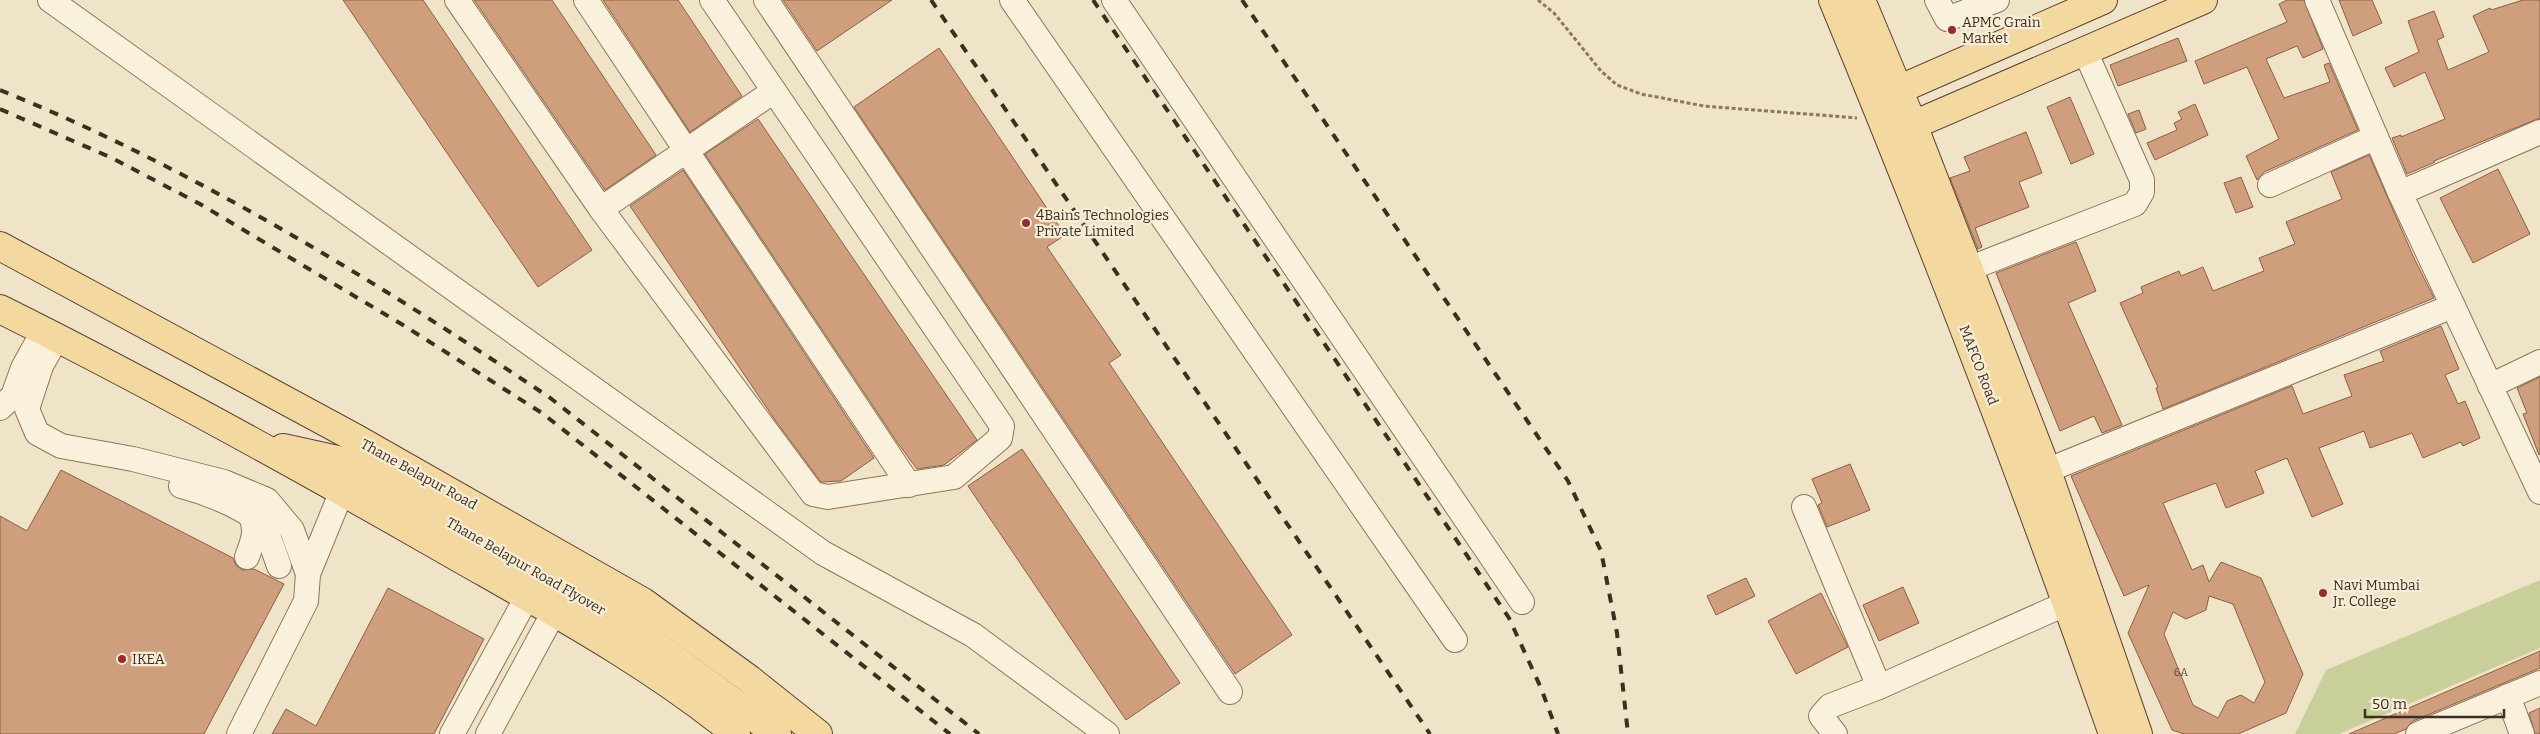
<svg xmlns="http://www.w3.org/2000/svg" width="2540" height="734" font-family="Bitter,serif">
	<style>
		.green { fill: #c9cf9b }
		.building { fill: #cf9f7d; stroke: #8d5f41; fill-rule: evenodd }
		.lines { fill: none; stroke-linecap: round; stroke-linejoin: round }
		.minor-casing { stroke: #8d765c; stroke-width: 26 }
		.major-casing { stroke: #5b4430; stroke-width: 30 }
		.path { stroke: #8d765c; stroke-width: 3; stroke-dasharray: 4 2.5; stroke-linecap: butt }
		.minor { stroke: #faf1dc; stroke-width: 24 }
		.major { stroke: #f3d9a0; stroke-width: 28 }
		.rail { stroke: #3d2e20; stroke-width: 4; stroke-dasharray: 9 9; stroke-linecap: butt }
		.poi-dot { fill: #9e2a2b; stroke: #f7eed8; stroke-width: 2 }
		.labels { text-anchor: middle; stroke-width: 4.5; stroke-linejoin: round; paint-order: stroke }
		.number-label { font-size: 11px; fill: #624a37 }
		.poi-label { font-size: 14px; fill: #3d2e20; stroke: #f7eed8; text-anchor: start }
		.street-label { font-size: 14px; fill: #3d2e20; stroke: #f7eed8 }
	</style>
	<rect width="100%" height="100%" fill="#f0e4c8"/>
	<path class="green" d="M2540,580V648L2339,734H2295L2326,670Z"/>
	<g class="building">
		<path d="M343,0H423L592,250L538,287Z"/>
		<path d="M474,0H552L656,155L605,190Z"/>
		<path d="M603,0H678L742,96L690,132Z"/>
		<path d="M783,0H892L817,51Z"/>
		<path d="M2287,0H2304L2323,49L2303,58L2297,46L2266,59L2284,98L2330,82L2324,65L2329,63L2358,130L2264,172L2257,180L2246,156L2279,139L2247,67L2204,84L2195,61L2287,22L2279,4Z"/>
		<path d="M2339,0H2372L2382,23L2353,36Z"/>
		<path d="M2523,0H2540V118L2434,161L2435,162L2407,174L2392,138L2401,135V137L2445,119L2425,72L2394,87L2385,68L2419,52L2408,21L2434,11L2444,37L2437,40L2448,70L2489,52L2473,16L2490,8L2491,10Z"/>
		<path d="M2178,38L2187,61L2118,86L2110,65Z"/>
		<path d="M939,48L1065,235L1047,247L1121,355L1109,363L1292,635L1235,674L854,107Z"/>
		<path d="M2070,97L2094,154L2071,164L2047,107Z"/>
		<path d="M2195,104L2208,135L2155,160L2147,143L2177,130L2174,123L2182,119L2178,112Z"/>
		<path d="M2139,110L2146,129L2136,133L2128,114Z"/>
		<path d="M758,119L977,440L944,465L917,469L897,442L705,154Z"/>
		<path d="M2026,132L2042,173L2019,182L2029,207L1975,228L1982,247L1978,249L1950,178L1970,171L1964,157Z"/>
		<path d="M2369,155L2414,258L2434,298L2163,409L2156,388L2158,387L2120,303L2143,293L2141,287L2179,271L2181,276L2203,267L2213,291L2264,271L2259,258L2295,244L2286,222L2342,199L2331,172Z"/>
		<path d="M2498,169L2530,234L2473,263L2440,198Z"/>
		<path d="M683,170L874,458L841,481L821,482L775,420L630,206Z"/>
		<path d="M2241,177L2253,207L2236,213L2224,183Z"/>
		<path d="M2076,242L2096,291L2068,303L2122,425L2102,433L2094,416L2060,431L1996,273Z"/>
		<path d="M2441,326L2459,369L2445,375L2458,404L2465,401L2480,438L2463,446L2461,442L2423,458L2412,433L2370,448L2364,431L2319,448L2343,504L2312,517L2287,458L2255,471L2264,493L2226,508L2216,483L2163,503L2192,570L2203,565L2209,582L2221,562L2261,578L2303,674L2286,713L2238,734H2184L2172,730L2128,633L2149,585L2124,596L2071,476L2292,386L2303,414L2352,396L2344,375L2384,361L2380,351ZM2209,596L2233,604L2265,682L2254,703L2241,695L2227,701L2218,718L2193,705L2164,634L2173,612L2186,619L2206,610Z"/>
		<path d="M2540,377V454L2539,455L2523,414L2527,413L2517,388Z"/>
		<path d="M1022,449L1180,683L1126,720L968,486Z"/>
		<path d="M1850,464L1870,510L1827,527L1818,505L1822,503L1812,479Z"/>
		<path d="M61,470L233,558L236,565L242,570L254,569L284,584L204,734H0V516L27,531Z"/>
		<path d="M1746,578L1755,596L1716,615L1707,596Z"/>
		<path d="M1903,587L1919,623L1879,641L1863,605Z"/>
		<path d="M388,588L484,639L434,734H272L286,709L316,726Z"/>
		<path d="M1821,593L1848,647L1796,674L1768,621Z"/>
		<path d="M2540,651V668L2413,721L2406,729L2394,734H2349Z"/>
		<path d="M2540,708V734H2535L2529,713Z"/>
	</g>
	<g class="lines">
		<defs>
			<g id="minor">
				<path d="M50,0L823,553L973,635L1107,734"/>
				<path d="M457,0L601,209L813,494L828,497L954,477L1000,438L1002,426L712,0"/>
				<path d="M586,0L909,485"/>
				<path d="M766,0L1230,692"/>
				<path d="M1012,0L1455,640"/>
				<path d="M1114,0L1522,602"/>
				<path d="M1937,0L1947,19L1997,0"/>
				<path d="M2317,0L2400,193L2540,492"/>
				<path d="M2270,185L2376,137"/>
				<path d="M2400,193L2540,132"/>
				<path d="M601,209L774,91"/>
				<path d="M1968,269L2135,204L2142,192V180L2085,51"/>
				<path d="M57,337L41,366L27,409L37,433L61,446L133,459L224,482L267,500L292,530L308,574"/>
				<path d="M2490,386L2540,362"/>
				<path d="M0,408L13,396L23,368L39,339"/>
				<path d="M2031,477L2453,306"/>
				<path d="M181,486C204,492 253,509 265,530C271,541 275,555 279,566"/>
				<path d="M1804,507L1879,687L2083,596"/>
				<path d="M247,557C253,541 257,532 251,516"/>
				<path d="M2508,696L2522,734"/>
				<path d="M239,734L306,601L308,574L342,491"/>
				<path d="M452,734L527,597"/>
				<path d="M488,734L554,612"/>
				<path d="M1835,734L1821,716L1830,706L1879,687"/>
				<path d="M2418,734L2540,683"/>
			</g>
			<g id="major">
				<path d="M1833,0C1933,242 2027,487 2113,734"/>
				<path d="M1861,0L1913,125L2047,471L2138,734"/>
				<path d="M1882,97L2103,0"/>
				<path d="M1897,132L2203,0"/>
				<path d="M0,246L355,438L643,602L749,679L818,734"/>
				<path d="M0,309C149,383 295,464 440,547C541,605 645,660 736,734"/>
				<path d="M283,448L342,461L628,625L777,734"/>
			</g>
		</defs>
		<use href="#minor" class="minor-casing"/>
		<use href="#major" class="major-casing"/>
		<path class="path" d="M1538,0L1554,13L1601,71L1617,85L1641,94L1704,106L1857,118"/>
		<use href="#minor" class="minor"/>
		<use href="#major" class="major"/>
		<g class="rail">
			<path d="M931,0L1430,734"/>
			<path d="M1093,0L1509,618L1541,688L1558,734"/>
			<path d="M1242,0L1568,481L1601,551L1617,633L1628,734"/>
			<path d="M0,90C195,169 375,281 549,397L979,734"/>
			<path d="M0,109L112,158L200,204L403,325L542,413L950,734"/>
		</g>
	</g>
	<g class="poi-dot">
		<circle cx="1952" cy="30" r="5"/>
		<circle cx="1026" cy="223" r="5"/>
		<circle cx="2323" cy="593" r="5"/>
		<circle cx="122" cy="659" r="5"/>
	</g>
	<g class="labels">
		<g class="number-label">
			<text x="2181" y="676">6A</text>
		</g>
		<g class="poi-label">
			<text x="1962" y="27">APMC Grain<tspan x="1962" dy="16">Market</tspan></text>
			<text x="1036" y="220">4Bains Technologies<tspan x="1036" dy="16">Private Limited</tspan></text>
			<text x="2333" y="590">Navi Mumbai<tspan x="2333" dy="16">Jr. College</tspan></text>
			<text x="132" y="664">IKEA</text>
		</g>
		<g class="street-label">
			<text transform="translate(1979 365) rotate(69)" y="5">MAFCO Road</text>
			<text transform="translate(419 474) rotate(29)" y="5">Thane Belapur Road</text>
			<text transform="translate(526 566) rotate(30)" y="5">Thane Belapur Road Flyover</text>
		</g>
	</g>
	<path d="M2365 709v8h139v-8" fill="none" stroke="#3d2e20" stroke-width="2.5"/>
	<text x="2372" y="709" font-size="15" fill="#3d2e20" stroke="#f7eed8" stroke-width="4" paint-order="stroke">50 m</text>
</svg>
